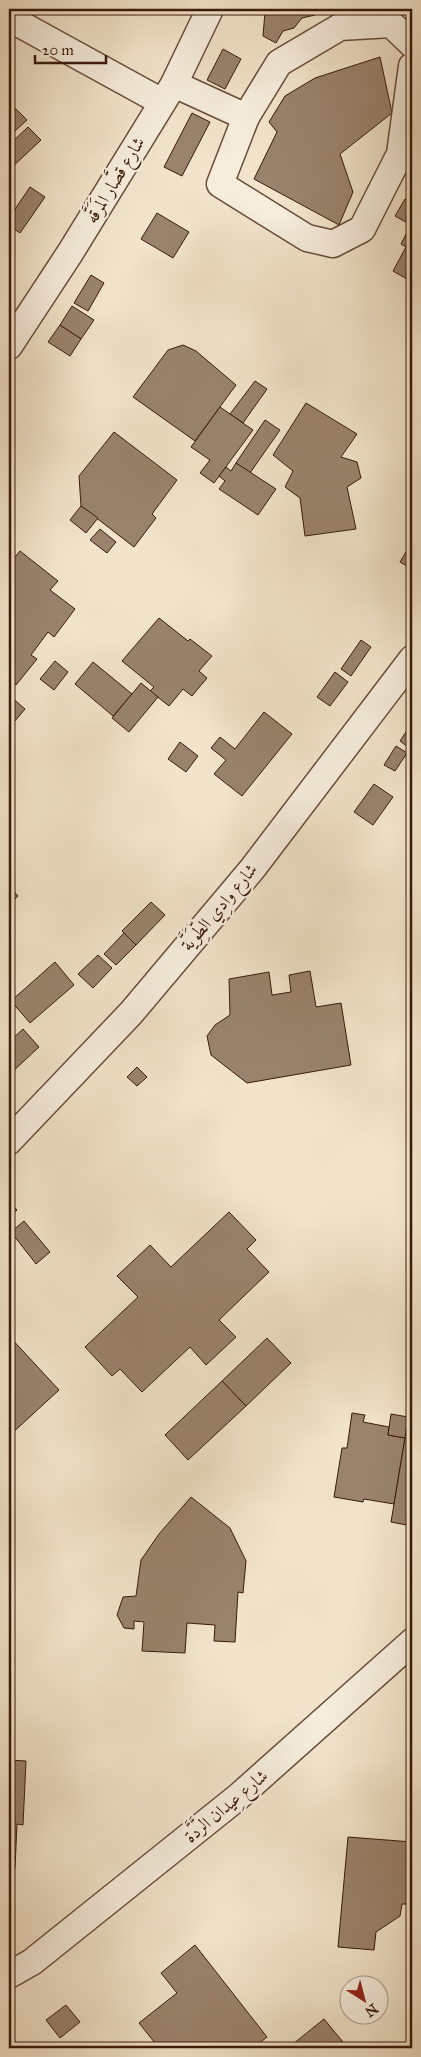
<svg xmlns="http://www.w3.org/2000/svg" width="421" height="2057" font-family="'IM FELL Great Primer',Amiri,serif">
	<style>
		.building { fill: #99836d; stroke: #3a1909 }
		.lines { fill: none; stroke-linecap: round; stroke-linejoin: round }
		.street-casing { stroke: #684c39; stroke-width: 29 }
		.street { stroke: #f6eddd; stroke-width: 26 }
		.labels { text-anchor: middle; stroke-width: 4.5; stroke-linejoin: round; paint-order: stroke }
		.street-label { font-size: 18px; fill: #3a1909; stroke: #f6eddd }
	</style>
	<rect width="100%" height="100%" fill="#f1e4ca"/>
	<filter id="stains"><feTurbulence type="fractalNoise" baseFrequency=".004" numOctaves="4"/><feColorMatrix values="0 0 0 0 .2 0 0 0 0 .09 0 0 0 0 .02 0 0 0 .5 -.17"/></filter>
	<radialGradient id="worn" r=".72"><stop offset=".6" stop-color="#630" stop-opacity="0"/><stop offset="1" stop-color="#630" stop-opacity=".3"/></radialGradient>
	<g class="building">
		<path d="M128,9H141L134,15Z"/>
		<path d="M267,9H313L315,15L302,18L294,28L283,31L276,43L263,36L265,12Z"/>
		<path d="M223,49L241,59L225,89L207,80Z"/>
		<path d="M380,57L392,113L340,154L353,192L339,225L254,179L277,132L269,122L285,96L315,78Z"/>
		<path d="M11,104L27,120L15,131L9,124V106Z"/>
		<path d="M192,113L210,122L182,176L164,167Z"/>
		<path d="M28,127L41,140L9,170V145Z"/>
		<path d="M30,187L45,197L20,233L9,225V218Z"/>
		<path d="M405,199L412,203L411,225L395,216Z"/>
		<path d="M157,213L189,232L173,258L141,239Z"/>
		<path d="M412,223V282L393,271L406,247L401,244Z"/>
		<path d="M91,275L104,283L88,311L74,303Z"/>
		<path d="M72,306L94,320L81,339L60,325Z"/>
		<path d="M60,325L81,339L70,356L48,342Z"/>
		<path d="M183,345L196,351L236,385L195,441L133,397L168,350Z"/>
		<path d="M255,381L267,389L243,423L230,414Z"/>
		<path d="M306,403L357,434L341,457L357,462L361,478L347,487L356,529L305,536L300,498L285,487L293,471L273,455Z"/>
		<path d="M220,407L253,430L214,483L200,473L210,460L191,447Z"/>
		<path d="M265,420L280,430L250,473L236,463Z"/>
		<path d="M114,432L177,480L152,514L156,518L134,547L81,506L79,476Z"/>
		<path d="M236,463L276,489L258,515L219,489L225,481L219,476L226,467L231,471Z"/>
		<path d="M81,506L98,518L86,533L70,520Z"/>
		<path d="M100,529L116,542L107,553L90,540Z"/>
		<path d="M412,542V569L400,562Z"/>
		<path d="M20,551L58,581L50,590L75,609L54,637L48,632L31,655L37,659L16,685L9,679V564Z"/>
		<path d="M159,618L188,641L190,639L212,656L199,671L207,678L192,696L183,689L169,706L150,691L154,687L122,661Z"/>
		<path d="M361,640L371,647L351,676L341,669Z"/>
		<path d="M55,661L68,672L54,690L40,679Z"/>
		<path d="M93,662L132,694L113,716L75,684Z"/>
		<path d="M335,672L348,682L330,706L317,697Z"/>
		<path d="M141,683L158,697L129,732L112,718Z"/>
		<path d="M9,695L25,709L9,728Z"/>
		<path d="M264,712L292,734L242,796L214,774L226,760L211,748L220,737L235,749Z"/>
		<path d="M412,723V750L400,741Z"/>
		<path d="M180,742L198,756L186,772L168,759Z"/>
		<path d="M396,746L407,753L395,771L384,765Z"/>
		<path d="M374,784L393,797L373,825L354,812Z"/>
		<path d="M9,886L18,896L9,905Z"/>
		<path d="M151,902L165,915L136,945L122,931Z"/>
		<path d="M124,933L136,945L116,965L104,954Z"/>
		<path d="M98,955L112,968L93,988L78,974Z"/>
		<path d="M55,962L74,985L30,1023L11,1001Z"/>
		<path d="M310,971L316,1007L341,1003L351,1065L247,1083L211,1055L207,1036L215,1025L230,1015L229,979L269,972L272,995L291,992L289,975Z"/>
		<path d="M23,1029L39,1047L9,1075V1042Z"/>
		<path d="M137,1067L147,1077L137,1086L127,1077Z"/>
		<path d="M9,1201L17,1210L9,1217Z"/>
		<path d="M229,1212L256,1240L247,1249L269,1272L219,1320L236,1337L206,1365L190,1347L142,1392L120,1369L112,1376L85,1347L138,1297L117,1276L150,1245L171,1267Z"/>
		<path d="M24,1221L50,1252L36,1264L11,1232Z"/>
		<path d="M9,1336L59,1390L9,1436Z"/>
		<path d="M267,1338L291,1363L246,1406L222,1381Z"/>
		<path d="M222,1381L246,1406L188,1460L165,1435Z"/>
		<path d="M352,1413L365,1415L363,1422L389,1427L388,1435L405,1438L394,1504L364,1499L363,1502L334,1497L342,1448H347Z"/>
		<path d="M391,1414L408,1417L405,1438L388,1435Z"/>
		<path d="M405,1438L412,1439V1526L391,1522Z"/>
		<path d="M191,1497L230,1528L246,1561L243,1593L238,1592L235,1642L214,1641L215,1625L187,1623L185,1653L142,1651L144,1622L134,1621V1629L124,1628L117,1615L123,1597L136,1596L141,1560L159,1534Z"/>
		<path d="M9,1760L26,1761L23,1825L17,1824L15,1868L9,1867Z"/>
		<path d="M348,1837L412,1842V1904H402L400,1916L376,1932L374,1950L338,1947Z"/>
		<path d="M195,1945L267,2037L253,2048H159L139,2023L177,1993L161,1973Z"/>
		<path d="M66,2005L80,2022L60,2038L46,2020Z"/>
		<path d="M324,2019L343,2042L335,2048H288Z"/>
	</g>
	<g class="lines">
		<defs>
			<g id="street">
				<path d="M9,18L162,102"/>
				<path d="M174,84L246,117L220,184L307,238L333,244L362,229L400,154L412,66"/>
				<path d="M246,117L279,63L340,27L391,24L412,44"/>
				<path d="M9,346L70,253L174,84L210,9"/>
				<path d="M9,1141L131,1013L253,868L412,659"/>
				<path d="M9,1975L32,1962L238,1797L412,1642"/>
			</g>
		</defs>
		<use href="#street" class="street-casing"/>
		<use href="#street" class="street"/>
	</g>
	<g class="labels">
		<g class="street-label">
			<text transform="translate(115 180) rotate(-59)" y="6">شارع قصَّار المَرَقَّه</text>
			<text transform="translate(219 907) rotate(-50)" y="6">شارع وادِي الطِّوَيَّة</text>
			<text transform="translate(226 1806) rotate(-40)" y="6">شارع عِيدان الرَّدَّة</text>
		</g>
	</g>
	<rect width="421" height="2057" fill="none" stroke="#f1e4ca" stroke-width="30"/>
	<rect x="10" y="10" width="401" height="2037" fill="none" stroke="#3a1909" stroke-width="2.5"/>
	<rect x="15" y="15" width="391" height="2027" fill="none" stroke="#3a1909"/>
	<g transform="translate(364 2000) rotate(144)"><circle r="24" fill="#f6eddd" stroke="#ab9888"/>
	<path d="M0-4L9 19L0 12L-9 19Z" fill="#8f2418"/>
	<text y="-8" font-size="14" font-weight="bold" text-anchor="middle" fill="#3a1909">N</text>
	</g>
	<path d="M35 55v8h71v-8" fill="none" stroke="#3a1909" stroke-width="2.5"/>
	<text x="42" y="55" font-size="15" fill="#3a1909" stroke="#f6eddd" stroke-width="4" paint-order="stroke">20 m</text>
	<rect width="100%" height="100%" filter="url(#stains)"/>
	<rect width="100%" height="100%" fill="url(#worn)"/>
</svg>
